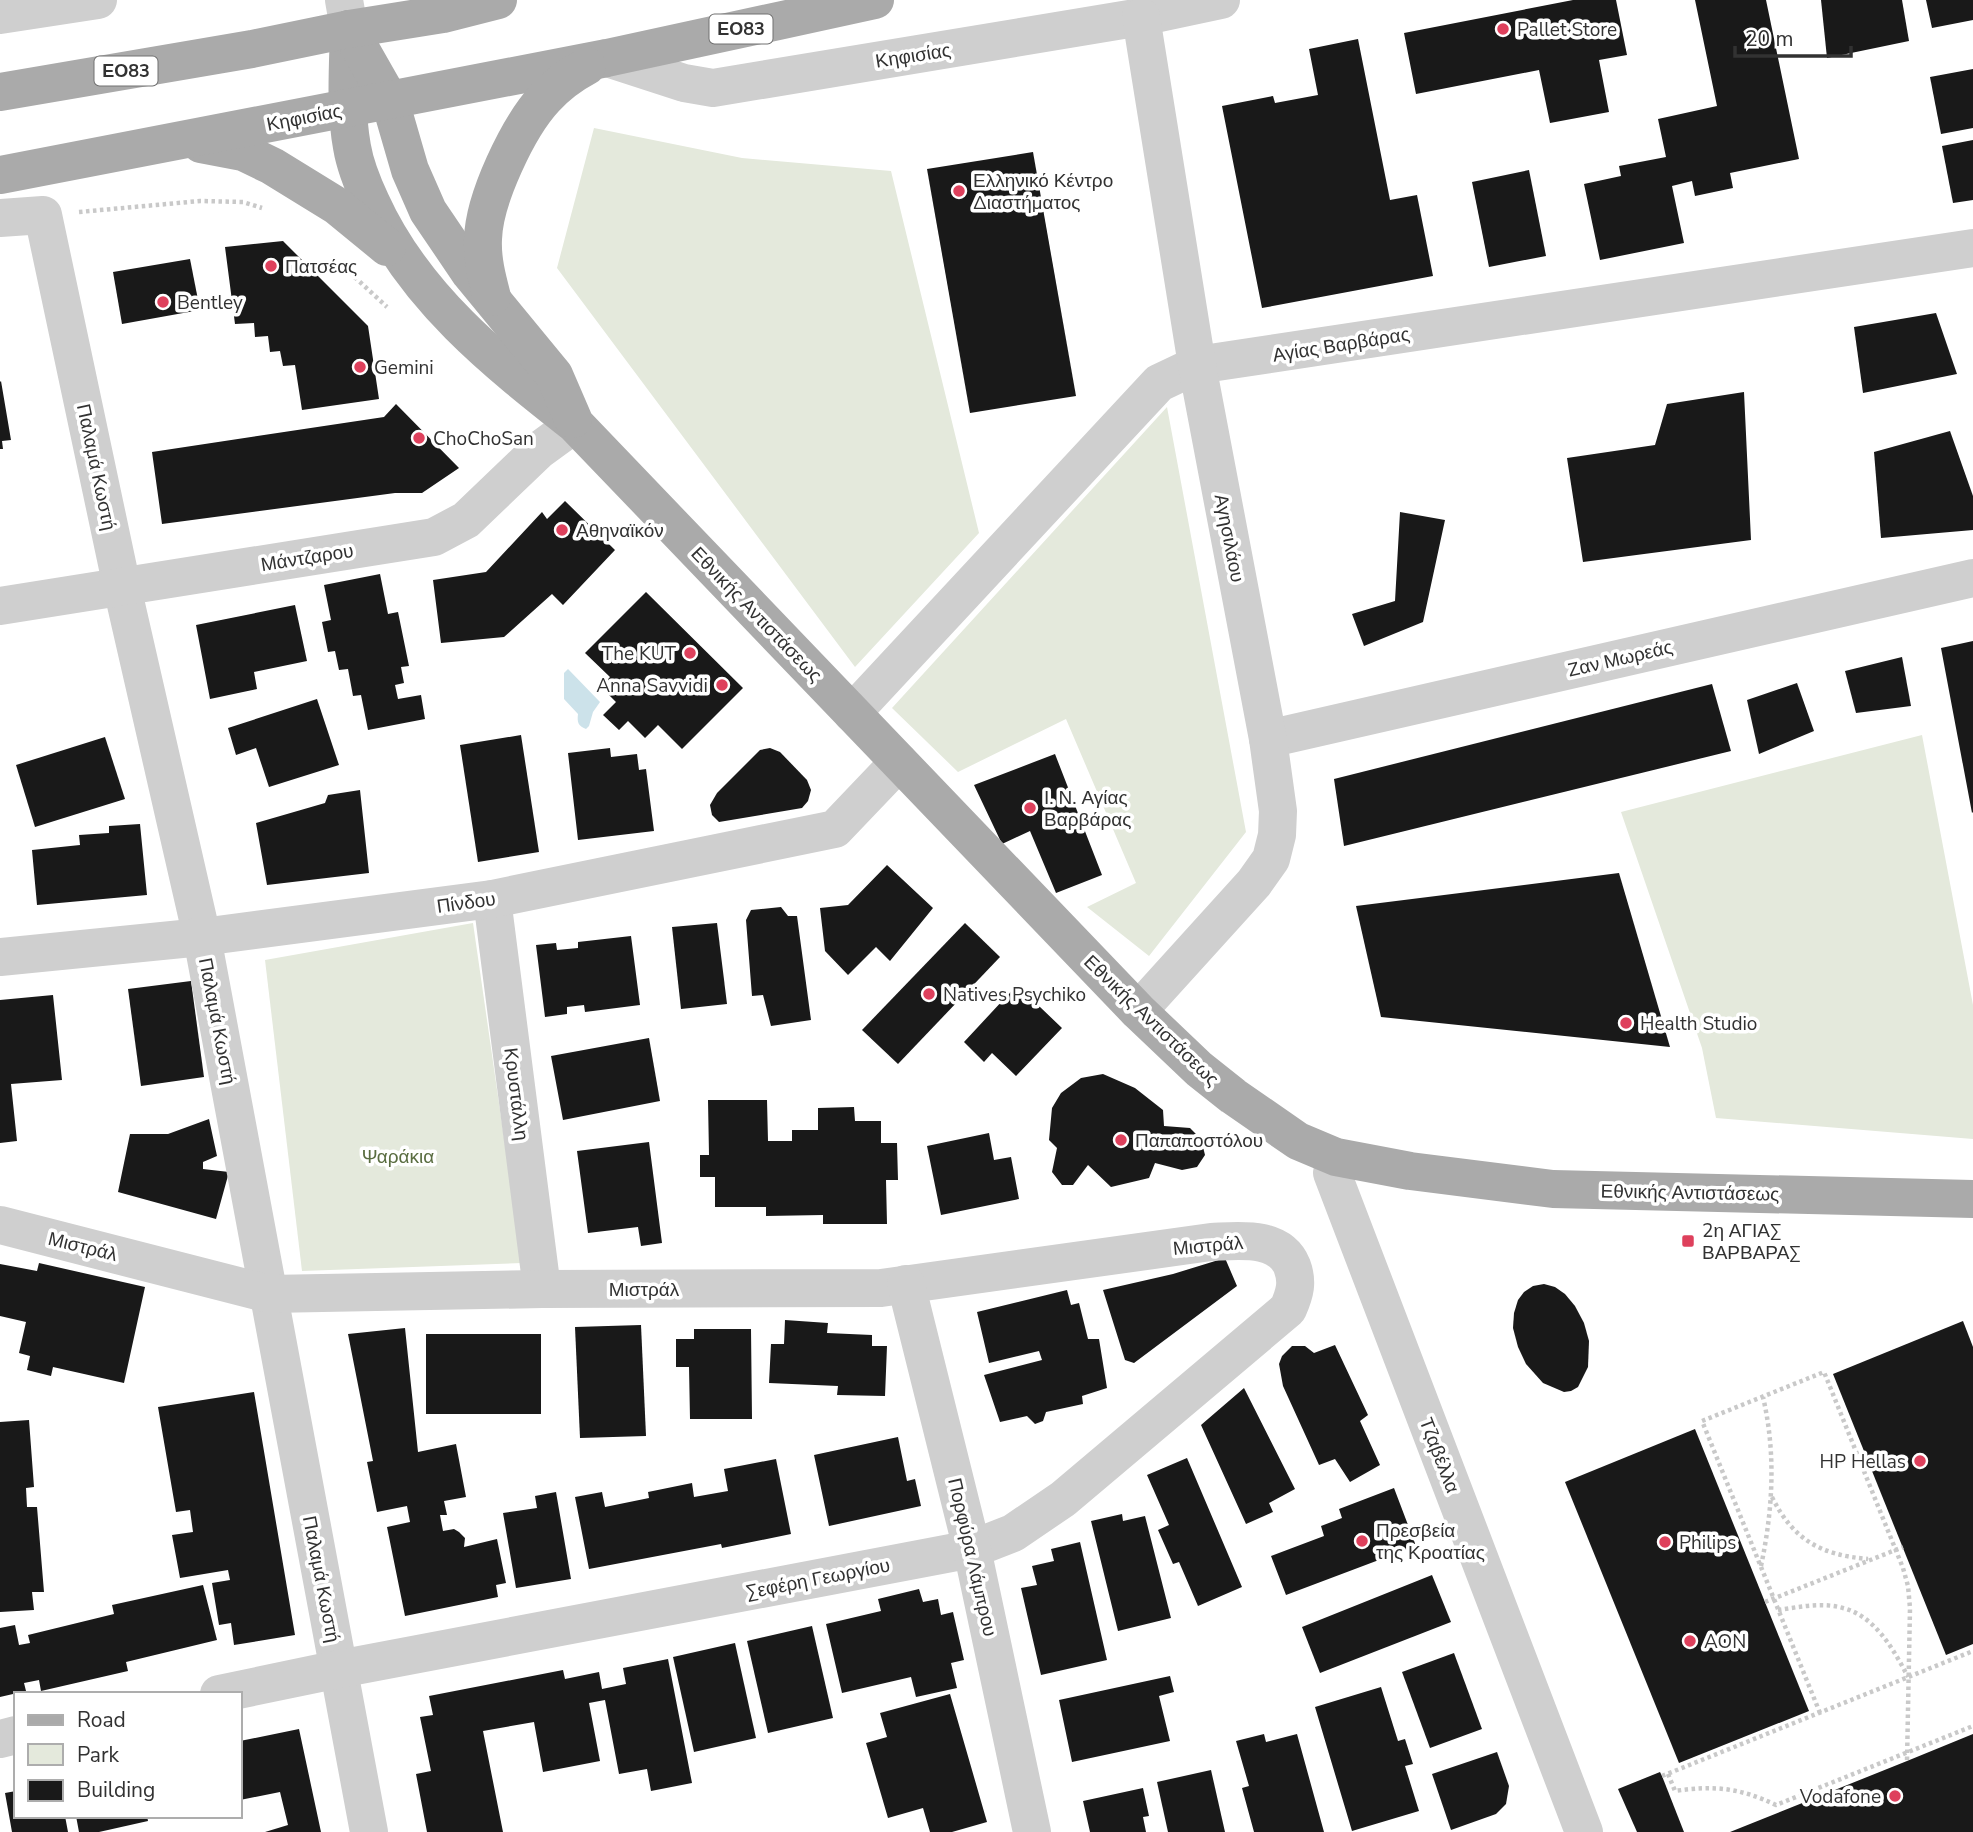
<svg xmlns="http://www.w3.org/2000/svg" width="1973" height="1832" font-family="'Nunito Sans',sans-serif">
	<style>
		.green { fill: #e4e9dc }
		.water { fill: #cce2ea }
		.building { fill: #191919 }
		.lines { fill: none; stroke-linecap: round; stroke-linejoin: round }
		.path { stroke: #c9c9c9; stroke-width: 4.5; stroke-dasharray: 3.5 3.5; stroke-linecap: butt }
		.minor { stroke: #cfcfcf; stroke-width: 38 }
		.major { stroke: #aaa; stroke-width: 38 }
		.poi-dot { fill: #de405c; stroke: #fff; stroke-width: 2.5 }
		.labels { text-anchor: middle; stroke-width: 7; stroke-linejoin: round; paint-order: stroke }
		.shield { fill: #fff; stroke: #707070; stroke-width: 2 }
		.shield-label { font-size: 18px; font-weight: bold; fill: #323232 }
		.poi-label { font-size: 19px; fill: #323232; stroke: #fff; text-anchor: start }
		.street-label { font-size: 19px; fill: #323232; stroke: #fff }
		.park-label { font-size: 19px; fill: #5a6d41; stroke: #fff }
	</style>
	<rect width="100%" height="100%" fill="#fff"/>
	<g class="green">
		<path d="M594,128L742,158L891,171L979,533L855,667L557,268Z"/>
		<path d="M1167,407L1246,832L1149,956L1087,907L1136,883L1066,719L958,772L892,708Z"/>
		<path d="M1922,735L1973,1005V1139L1716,1118L1702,1048L1621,812Z"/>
		<path d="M473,923L522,1263L302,1271L265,960Z"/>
	</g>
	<path class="water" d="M568,669L600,702L593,712L589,726L586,729C578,726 577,722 578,714L564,699V673Z"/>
	<g class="building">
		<path d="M1573,0H1616L1627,55L1599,60L1609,112L1550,123L1539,70L1416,94L1404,33Z"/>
		<path d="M1695,0H1766L1799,159L1730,173L1733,188L1695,196L1692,181L1672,186L1684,243L1600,260L1584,184L1621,176L1619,166L1666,157L1658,119L1717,106Z"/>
		<path d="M1821,0H1902L1909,41L1827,58Z"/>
		<path d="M1926,0H1973V20L1932,28Z"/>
		<path d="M1358,39L1390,200L1417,195L1433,276L1262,308L1222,106L1273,96L1275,103L1318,95L1309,49Z"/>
		<path d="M1973,69V128L1941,134L1930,77Z"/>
		<path d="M1973,140V200L1953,203L1942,146Z"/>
		<path d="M1033,152L1076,396L970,413L927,169Z"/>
		<path d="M1529,170L1546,256L1489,267L1472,182Z"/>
		<path d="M283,241L368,326L379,399L302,410L295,365L283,366L280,351L270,352L268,336L255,337L254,323L235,324L225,247Z"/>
		<path d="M190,259L200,310L122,324L113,272Z"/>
		<path d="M1936,313L1957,374L1863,393L1854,327Z"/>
		<path d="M1,381L11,440L2,441L3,449H0V382Z"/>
		<path d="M1744,392L1751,540L1583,562L1567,458L1655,445L1667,404Z"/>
		<path d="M396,404L459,468L422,493H395L162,524L152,452L384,417Z"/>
		<path d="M1950,431L1973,496V530L1881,538L1874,452Z"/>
		<path d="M565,501L615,550L563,605L552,594L504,637L441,643L433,580L486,572L542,512L547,519Z"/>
		<path d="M1400,512L1445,520L1423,622L1364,646L1352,614L1395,601Z"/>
		<path d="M380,574L388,614L398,612L409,666L401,667L404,683L395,685L398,699L421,695L425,719L368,730L361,695L353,696L348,669L339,670L335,651L328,652L322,622L331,620L324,585Z"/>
		<path d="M646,592L743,688L682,749L658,725L645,738L628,721L619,730L603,715L616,702L601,687L610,677L585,653Z"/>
		<path d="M295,605L307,661L254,672L257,689L210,699L196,625Z"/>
		<path d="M1973,641V812L1972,813L1941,648Z"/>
		<path d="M1902,657L1911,706L1856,713L1845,671Z"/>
		<path d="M1797,683L1814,731L1759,754L1747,700Z"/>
		<path d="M1712,684L1731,751L1344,846L1334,779Z"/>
		<path d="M317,699L339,765L269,787L256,748L236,755L228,728Z"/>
		<path d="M521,735L539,852L478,862L460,745Z"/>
		<path d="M105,737L125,799L35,827L16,765Z"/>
		<path d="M610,748L611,757L637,754L639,770L646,769L654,831L578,840L568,753Z"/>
		<path d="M770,748L780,752L807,780L811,790L808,801L802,808L719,822L712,815L710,805L717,793L760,750Z"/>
		<path d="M1055,754L1102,875L1056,893L1030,831L1002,844L974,785Z"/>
		<path d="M360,790L369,873L267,885L256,823L325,803L328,795Z"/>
		<path d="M140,824L147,895L37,905L32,850L80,845L79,835L109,833V826Z"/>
		<path d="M887,865L933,908L890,961L876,947L848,975L825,951L820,908L848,905Z"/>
		<path d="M1619,873L1670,1047L1381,1017L1356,906Z"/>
		<path d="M781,907L788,916H797L811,1020L771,1026L763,995L752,996L746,920L751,910Z"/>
		<path d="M717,923L727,1004L681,1009L672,927Z"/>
		<path d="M965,923L1000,957L898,1064L862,1030Z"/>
		<path d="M631,936L640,1005L585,1012L584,1005L567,1007V1014L545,1017L536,945L556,943L557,950L578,948V942Z"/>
		<path d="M191,981L204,1077L141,1086L128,989Z"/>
		<path d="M1017,985L1062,1028L1016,1076L992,1053L984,1062L964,1042Z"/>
		<path d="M53,995L62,1080L11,1084L17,1141L0,1143V1000Z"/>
		<path d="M649,1038L660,1101L563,1120L551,1056Z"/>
		<path d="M1103,1074L1135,1088L1163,1110L1164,1126L1190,1128L1201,1139L1205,1155L1197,1167L1182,1170L1155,1163L1149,1178L1111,1187L1088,1165L1073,1185H1062L1052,1172L1057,1148L1049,1140L1052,1108L1061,1093L1081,1078Z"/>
		<path d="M708,1100H767L768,1141H792V1130H818V1108L854,1107L855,1121H881V1143H897L898,1180H886L887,1224H823V1215L766,1216V1207H715V1177H700V1155H709Z"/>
		<path d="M209,1119L217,1156L203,1162V1169L229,1172L216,1219L118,1192L130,1134H168Z"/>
		<path d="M989,1133L994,1160L1011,1157L1019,1199L941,1215L927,1146Z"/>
		<path d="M649,1142L662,1243L641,1246L638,1227L588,1233L577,1151Z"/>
		<path d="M1225,1258L1237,1286L1134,1363L1125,1360L1103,1290L1173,1274Z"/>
		<path d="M39,1263L145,1287L124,1383L53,1367L51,1376L27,1370L30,1356L19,1353L26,1322L0,1316V1264L37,1271Z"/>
		<path d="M1544,1284L1555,1287L1565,1294L1575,1306L1584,1323L1589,1341L1588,1367L1578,1387L1571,1391L1564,1392L1543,1383L1526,1364L1518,1347L1513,1328L1514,1313L1518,1300L1524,1292L1533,1286Z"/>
		<path d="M1067,1290L1071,1305L1079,1303L1088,1339H1099L1107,1388L1082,1396L1083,1404L1046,1412L1043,1421L1035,1424L1027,1416L1000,1422L984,1375L1042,1360L1039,1351L989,1363L977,1312Z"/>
		<path d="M785,1320L828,1323L827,1333L872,1335V1346H887L885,1396L837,1395L838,1386L769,1383L771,1344H784Z"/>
		<path d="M1963,1321L1973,1347V1644L1946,1655L1833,1374Z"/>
		<path d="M641,1325L646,1436L580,1438L575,1327Z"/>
		<path d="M405,1328L418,1452L456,1444L466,1497L444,1501L447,1515H440L443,1531L454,1529L459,1532L465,1538L464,1547L497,1539L506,1583L496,1585L498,1597L405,1616L387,1527L410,1522L407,1506L377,1512L367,1462L373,1461L348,1334Z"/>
		<path d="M694,1329H751L752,1419H690L689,1367H676V1339H694Z"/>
		<rect x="426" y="1334" width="115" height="80"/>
		<path d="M1335,1345L1368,1415L1360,1421L1380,1465L1350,1482L1335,1459L1319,1465L1283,1386L1279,1364L1282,1356L1292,1346H1305L1314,1353Z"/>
		<path d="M1244,1388L1295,1489L1269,1503L1273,1512L1246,1524L1201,1425Z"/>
		<path d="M254,1392L295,1635L234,1645L231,1623L219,1625L212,1583L230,1580L228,1570L180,1578L172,1535L193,1532L190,1510L176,1512L158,1407Z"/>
		<path d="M29,1420L34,1487L26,1488L27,1507H37L44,1592H32L34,1610L0,1612V1422Z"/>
		<path d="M1695,1429L1809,1711L1679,1763L1565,1482Z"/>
		<path d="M898,1437L907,1481L915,1479L921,1506L829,1526L814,1455Z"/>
		<path d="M1187,1458L1242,1587L1198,1606L1179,1562L1173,1564L1158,1530L1169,1525L1147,1475Z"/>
		<path d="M776,1459L791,1534L722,1548L721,1544L589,1569L575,1497L602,1492L605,1507L649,1498L648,1492L692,1483L694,1497L728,1491L724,1469Z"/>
		<path d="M1394,1488L1416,1546L1286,1595L1271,1556L1324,1536L1321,1526L1342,1518L1339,1509Z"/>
		<path d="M556,1492L571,1579L516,1588L503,1513L537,1508L535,1496Z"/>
		<path d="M1122,1514L1123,1521L1145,1516L1171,1618L1118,1631L1091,1521Z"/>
		<path d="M1080,1542L1107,1660L1041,1675L1021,1588L1037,1585L1032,1566L1054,1561L1051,1549Z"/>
		<path d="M1432,1575L1451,1622L1320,1673L1302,1627Z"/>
		<path d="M203,1585L217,1640L126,1662L128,1671L41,1691L39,1680L24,1683L26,1691L0,1697V1628L15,1625L19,1645L30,1643L28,1635L114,1614L112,1605Z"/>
		<path d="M919,1589L923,1602L938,1599L941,1615L953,1612L964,1660L951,1663L957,1688L916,1697L911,1677L842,1693L826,1624L881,1611L878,1599Z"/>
		<path d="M812,1626L833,1718L768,1733L747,1641Z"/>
		<path d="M735,1643L756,1738L694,1752L673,1657Z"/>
		<path d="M1454,1653L1482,1729L1430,1748L1402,1672Z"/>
		<path d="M668,1659L692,1783L651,1791L647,1769L619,1774L605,1700L589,1703L600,1761L543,1772L534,1722L483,1731L503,1832H427L416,1774L431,1771L420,1717L433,1715L429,1696L563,1670L565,1679L599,1672L602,1689L626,1684L623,1668Z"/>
		<path d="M1170,1676L1174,1692L1159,1696L1170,1741L1072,1762L1059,1700Z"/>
		<path d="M1381,1687L1398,1741L1405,1739L1413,1764L1405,1766L1419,1811L1352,1831L1315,1707Z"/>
		<path d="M950,1694L987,1822L952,1832H930L923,1808L888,1818L866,1743L887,1737L880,1713Z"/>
		<path d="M299,1729L321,1832H265L288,1825L280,1792L240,1800V1741Z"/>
		<path d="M1264,1734L1266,1742L1297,1734L1324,1832H1254L1242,1788L1249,1786L1236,1741Z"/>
		<path d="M1973,1734V1832H1730L1907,1761Z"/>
		<path d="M1497,1752L1509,1786L1506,1804L1496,1814L1451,1830L1432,1774Z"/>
		<path d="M1211,1770L1225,1832H1168L1157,1782Z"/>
		<path d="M1660,1772L1662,1776L1684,1832H1637L1618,1789Z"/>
		<path d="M1143,1788L1149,1816L1143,1817L1146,1832H1090L1083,1801Z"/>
		<path d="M16,1791V1816H65L68,1832H12L5,1793Z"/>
		<path d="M76,1816H147L148,1821L99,1832H79Z"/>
	</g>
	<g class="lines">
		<g class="path">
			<path d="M79,212L200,201L243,202L262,208"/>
			<path d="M334,258L387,307"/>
			<path d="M1772,1497C1793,1540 1821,1555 1868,1559"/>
			<path d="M1761,1566C1773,1509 1776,1453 1763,1397"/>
			<path d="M1765,1602L1903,1547"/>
			<path d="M1778,1610C1799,1607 1822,1602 1843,1608C1875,1616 1894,1650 1908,1677"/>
			<path d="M1820,1713L1702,1421L1824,1372L1903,1568L1908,1586L1910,1608L1907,1761"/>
			<path d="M1668,1774L1675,1791C1714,1785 1740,1788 1776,1805L1973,1726"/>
			<path d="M1662,1776L1973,1651"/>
		</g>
		<g class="minor">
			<path d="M344,0L349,29"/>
			<path d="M0,15L98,0"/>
			<path d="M607,58L684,83L713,88L1141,17L1221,0"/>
			<path d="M0,218L43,215L122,587L202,937L369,1832"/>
			<path d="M0,606L434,537L466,520L538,451L575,424"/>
			<path d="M852,713L1159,383L1197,365L1973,248"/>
			<path d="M1268,739L1973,578"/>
			<path d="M492,899L542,1289"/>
			<path d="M0,957L202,937L492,899L835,829L899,762"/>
			<path d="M1138,1011L1254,883L1271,859L1277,835L1278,811L1268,739L1197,365L1141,17"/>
			<path d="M1336,1157L1332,1173L1584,1832"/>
			<path d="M0,1225L269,1294L542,1289L881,1288L1211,1242C1238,1241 1279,1235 1292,1266C1298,1282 1295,1293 1288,1309L1063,1499L1013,1533L972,1549L339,1669L219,1694"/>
			<path d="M906,1284L972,1549L1032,1832"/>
			<path d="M0,1739L16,1735"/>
		</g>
		<g class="major">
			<path d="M349,29C348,69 345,108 352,147C355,165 363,185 371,202C414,297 495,361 575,424L1138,1011L1199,1069L1233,1096L1298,1141L1336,1157L1410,1171L1553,1189L1973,1199"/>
			<path d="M349,29L390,101L410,170L428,211L470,273L554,375L573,419"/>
			<path d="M0,92L252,49L349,29L443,14L498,0"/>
			<path d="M201,144L243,152L272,166L337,206L387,247"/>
			<path d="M0,175L607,58L875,0"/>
			<path d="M492,297C487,278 482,259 483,239C484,199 518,127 545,98C557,85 572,74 587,66"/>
		</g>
	</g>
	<g class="poi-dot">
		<circle cx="1503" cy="29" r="7"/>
		<circle cx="959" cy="191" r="7"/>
		<circle cx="271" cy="266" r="7"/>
		<circle cx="163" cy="302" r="7"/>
		<circle cx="360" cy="367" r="7"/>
		<circle cx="419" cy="438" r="7"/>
		<circle cx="562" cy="530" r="7"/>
		<circle cx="690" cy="653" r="7"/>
		<circle cx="722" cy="685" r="7"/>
		<circle cx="1030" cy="808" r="7"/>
		<circle cx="929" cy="994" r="7"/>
		<circle cx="1626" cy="1023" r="7"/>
		<circle cx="1121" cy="1140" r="7"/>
		<rect x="1681" y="1234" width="14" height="14" rx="3.5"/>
		<circle cx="1920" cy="1461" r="7"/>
		<circle cx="1362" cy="1541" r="7"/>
		<circle cx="1665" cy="1542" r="7"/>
		<circle cx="1690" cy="1641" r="7"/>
		<circle cx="1895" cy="1796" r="7"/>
	</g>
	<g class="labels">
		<g class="shield">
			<rect x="709.5" y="14.5" width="63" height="29" rx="5"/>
			<rect x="94.5" y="56.5" width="63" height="29" rx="5"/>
		</g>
		<g class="shield-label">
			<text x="741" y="35">ΕΟ83</text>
			<text x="126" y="77">ΕΟ83</text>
		</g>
		<g class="poi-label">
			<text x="1517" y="36">Pallet Store</text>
			<text x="973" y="187">Ελληνικό Κέντρο<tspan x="973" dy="22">Διαστήματος</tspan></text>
			<text x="285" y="273">Πατσέας</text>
			<text x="177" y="309">Bentley</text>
			<text x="374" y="374">Gemini</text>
			<text x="433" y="445">ChoChoSan</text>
			<text x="576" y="537">Αθηναϊκόν</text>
			<text x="676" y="660" text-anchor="end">The KUT</text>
			<text x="708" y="692" text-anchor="end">Anna Savvidi</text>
			<text x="1044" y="804">Ι. Ν. Αγίας<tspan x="1044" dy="22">Βαρβάρας</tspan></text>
			<text x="943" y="1001">Natives Psychiko</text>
			<text x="1640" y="1030">Health Studio</text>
			<text x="1135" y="1147">Παπαποστόλου</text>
			<text x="1702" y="1237">2η ΑΓΙΑΣ<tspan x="1702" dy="22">ΒΑΡΒΑΡΑΣ</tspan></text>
			<text x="1906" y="1468" text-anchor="end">HP Hellas</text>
			<text x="1376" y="1537">Πρεσβεία<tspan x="1376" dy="22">της Κροατίας</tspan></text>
			<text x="1679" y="1549">Philips</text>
			<text x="1704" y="1648">AON</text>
			<text x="1881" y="1803" text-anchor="end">Vodafone</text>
		</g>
		<g class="street-label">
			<text transform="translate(913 55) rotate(-9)" y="7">Κηφισίας</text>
			<text transform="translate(304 117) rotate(-11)" y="7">Κηφισίας</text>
			<text transform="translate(1341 344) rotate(-9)" y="7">Αγίας Βαρβάρας</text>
			<text transform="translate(97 467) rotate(78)" y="7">Παλαμά Κωστή</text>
			<text transform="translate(1230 538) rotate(79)" y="7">Αγησιλάου</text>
			<text transform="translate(307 557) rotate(-9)" y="7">Μάντζαρου</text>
			<text transform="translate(757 614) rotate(46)" y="7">Εθνικής Αντιστάσεως</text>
			<text transform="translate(1620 658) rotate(-13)" y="7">Ζαν Μωρεάς</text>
			<text transform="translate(466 902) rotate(-8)" y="7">Πίνδου</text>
			<text transform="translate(1152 1020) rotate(44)" y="7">Εθνικής Αντιστάσεως</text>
			<text transform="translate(218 1021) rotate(79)" y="7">Παλαμά Κωστή</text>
			<text transform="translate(517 1094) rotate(83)" y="7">Κρυστάλλη</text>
			<text transform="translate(1690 1192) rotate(1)" y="7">Εθνικής Αντιστάσεως</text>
			<text transform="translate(1208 1245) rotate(-5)" y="7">Μιστράλ</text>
			<text transform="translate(83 1246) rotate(14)" y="7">Μιστράλ</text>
			<text x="644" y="1296">Μιστράλ</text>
			<text transform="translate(1440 1455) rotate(69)" y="7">Τζαβέλλα</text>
			<text transform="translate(973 1557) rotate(77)" y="7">Πορφύρα Λάμπρου</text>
			<text transform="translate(818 1578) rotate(-11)" y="7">Σεφέρη Γεωργίου</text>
			<text transform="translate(322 1579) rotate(79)" y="7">Παλαμά Κωστή</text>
		</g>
		<g class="park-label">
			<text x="398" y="1163">Ψαράκια</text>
		</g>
	</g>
	<rect x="14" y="1692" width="228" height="126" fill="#ffffff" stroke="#adadad" stroke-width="2"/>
	<rect x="28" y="1715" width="35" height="10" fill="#aaaaaa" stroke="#adadad" stroke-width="2"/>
	<text x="77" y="1727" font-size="21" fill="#323232">Road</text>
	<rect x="28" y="1744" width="35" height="21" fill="#e4e9dc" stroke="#adadad" stroke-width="2"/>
	<text x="77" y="1762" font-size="21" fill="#323232">Park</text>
	<rect x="28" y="1780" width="35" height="21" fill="#191919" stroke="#adadad" stroke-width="2"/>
	<text x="77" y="1797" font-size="21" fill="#323232">Building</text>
	<path d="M1735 46v10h116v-10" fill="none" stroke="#323232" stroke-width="3.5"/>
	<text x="1745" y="46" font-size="21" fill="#323232" stroke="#ffffff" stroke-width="5" paint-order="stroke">20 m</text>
</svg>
